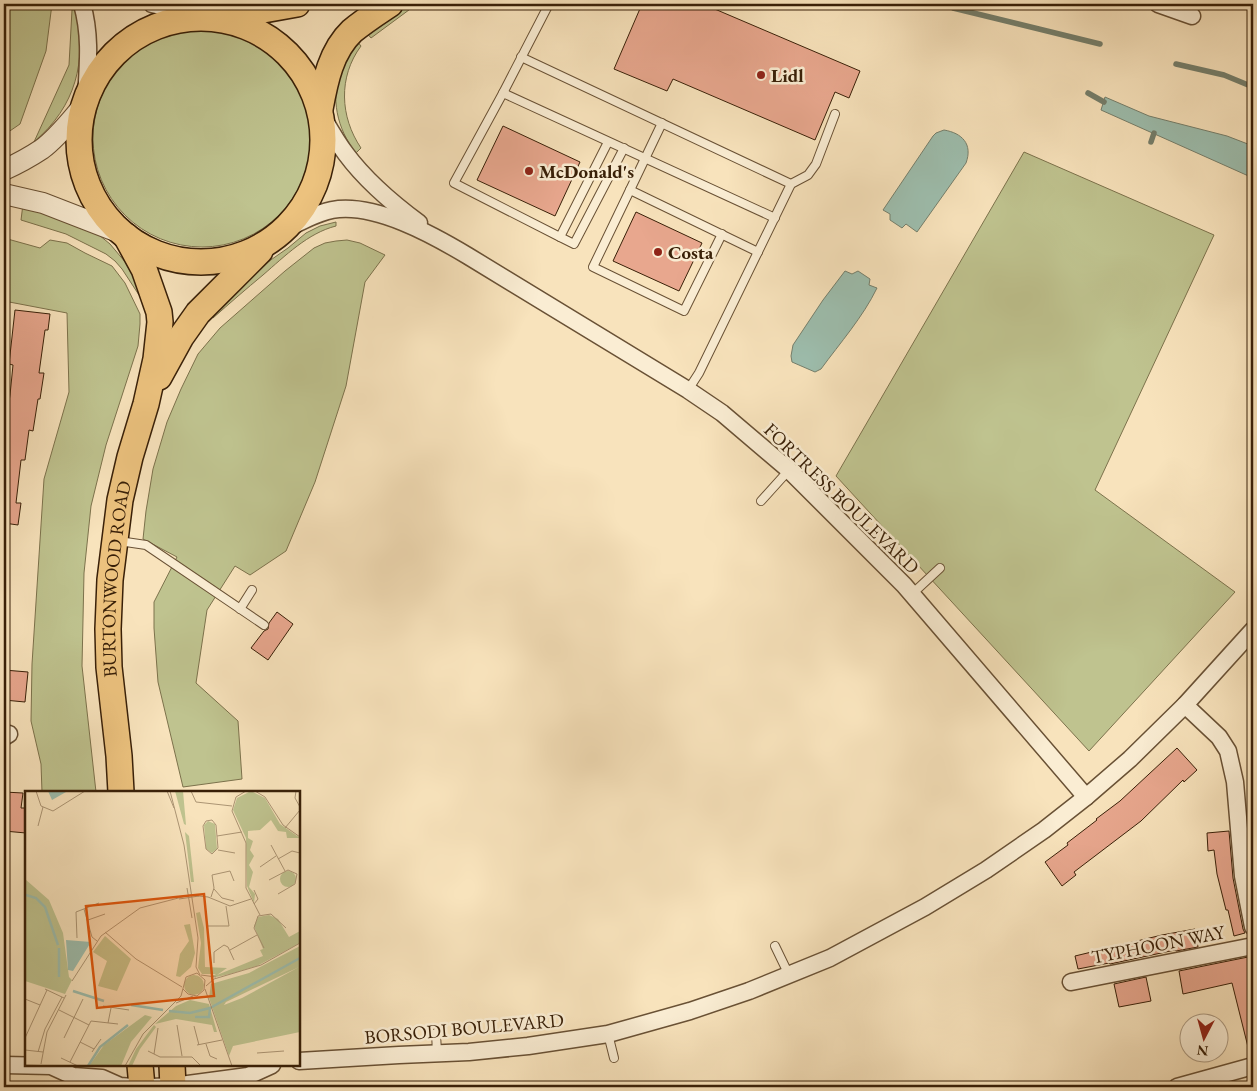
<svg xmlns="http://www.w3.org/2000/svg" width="1257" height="1091" font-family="'EB Garamond',serif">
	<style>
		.green { fill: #bfc38f; stroke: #7c724c }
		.water { fill: #9dbeae; stroke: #757f6c }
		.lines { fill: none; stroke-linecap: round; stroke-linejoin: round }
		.stream { stroke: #757f6c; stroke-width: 5.5 }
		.building { fill: #e8a78e; stroke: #392008 }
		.service-casing { stroke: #695135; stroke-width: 10 }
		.minor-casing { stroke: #695135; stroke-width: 19 }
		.tertiary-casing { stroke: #695135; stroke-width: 22 }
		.primary-casing { stroke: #392008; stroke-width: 28 }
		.service { stroke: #faedd3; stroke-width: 8 }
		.minor { stroke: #faedd3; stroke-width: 16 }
		.tertiary { stroke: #faedd3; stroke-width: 20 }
		.primary { stroke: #ecc27e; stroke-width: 25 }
		.poi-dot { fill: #8f2418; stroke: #faedd3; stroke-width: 2 }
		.labels { text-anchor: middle; stroke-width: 5; stroke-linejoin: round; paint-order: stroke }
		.poi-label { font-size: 19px; font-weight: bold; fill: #392008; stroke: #faedd3; text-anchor: start }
		.street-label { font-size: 19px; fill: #392008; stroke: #faedd3 }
		.inset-river { fill: none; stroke: #9dbeae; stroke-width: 2.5 }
		.inset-road { fill: none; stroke: #ac9574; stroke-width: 1 }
		.view { fill: #df560c; fill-opacity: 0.15; stroke: #df560c; stroke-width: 2.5 }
		.inset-edge { fill: none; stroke: #392008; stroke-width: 2.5 }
	</style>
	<rect width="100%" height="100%" fill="#f8e3bc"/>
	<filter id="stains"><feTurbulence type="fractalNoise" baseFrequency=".004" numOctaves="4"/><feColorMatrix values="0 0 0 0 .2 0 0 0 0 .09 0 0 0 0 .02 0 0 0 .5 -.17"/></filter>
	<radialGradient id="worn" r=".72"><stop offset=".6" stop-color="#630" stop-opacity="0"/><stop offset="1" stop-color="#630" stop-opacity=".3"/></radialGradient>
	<g class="green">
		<path d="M4,4H52L46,51L20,124L4,135Z"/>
		<path d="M401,4H417L371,38L365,31Z"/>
		<path d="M76,9C87,62 76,106 34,142L69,65L72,10Z"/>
		<circle cx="202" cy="138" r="109"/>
		<path d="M356,40L361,46C338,77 340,117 361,148L356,153C337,129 330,98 341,68C344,59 351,49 356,40Z"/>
		<path d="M1024,152L1214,235L1095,490L1235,592L1089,751L836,476Z"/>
		<path d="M23,204L99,235L110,244L126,263L133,273L142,293L139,295L122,269L115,261L106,254L66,234L21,220Z"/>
		<path d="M336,222V226C308,233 285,256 263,275C246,289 230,303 213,318L207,313L252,273L288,248L306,233L320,226Z"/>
		<path d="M4,238L40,248L50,240L67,243L85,253L112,266L125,283L140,314V324L138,346L106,445L91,506L84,573L82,666L96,792H42L41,764L31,721L32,664L44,479L69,392L67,313L4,301Z"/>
		<path d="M347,240L360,243L385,255L365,282L346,386L315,482L286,551L250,575L235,566L207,610L196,683L238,721L242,779L183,787L158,682L154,628V602L177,557L143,539L146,511L153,469L167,422L181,389L198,354L220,328L285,271L314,248L325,243L336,241Z"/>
	</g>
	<g class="water">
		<path d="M1105,97L1149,116L1227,136L1253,146V178L1101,110Z"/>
		<path d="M944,130C962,133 973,144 966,163L917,232L906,224L902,228L890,220V214L883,210L933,136L936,133Z"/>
		<path d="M858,271L870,279L869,285L877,288C863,317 840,343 821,369L815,372L792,362L791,356L793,345L823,300L845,271L852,274Z"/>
	</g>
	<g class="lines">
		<g class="stream">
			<path d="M953,8L1100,44"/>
			<path d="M1176,64L1224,75L1253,87"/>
			<path d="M1088,93L1104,102"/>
			<path d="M1151,142L1154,133"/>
		</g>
	</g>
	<g class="building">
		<path d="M642,4H703L860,71L849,98L835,92L815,140L673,79L667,91L614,69Z"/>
		<path d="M503,126L580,162L555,216L477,180Z"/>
		<path d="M636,212L702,243L679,291L613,261Z"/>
		<path d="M15,310L50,314L48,330H45L39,373H44L40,399H38L33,431L29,430L25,460H21L16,503H21L18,525L4,523V436L10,395L13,365L9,364Z"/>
		<path d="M277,612L293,624L268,660L251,648L264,631L268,629L269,623Z"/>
		<path d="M4,670L28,672L25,702L4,700Z"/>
		<path d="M1177,748L1197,770L1184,782L1183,780L1141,821L1074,872L1076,875L1062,886L1045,862L1068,845L1067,843L1097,820L1096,819L1120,801Z"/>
		<path d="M4,792L23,793L21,808H26V833L4,831Z"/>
		<path d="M1229,831L1233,878L1243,929L1245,933L1234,936L1228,910H1226L1217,874L1214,850L1208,851L1207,833Z"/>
		<path d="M1195,929L1198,947L1176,951L1175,950L1110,964L1109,963L1078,969L1075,956L1162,935Z"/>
		<path d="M1253,956V1046L1248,1047L1232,983L1183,994L1179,971Z"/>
		<path d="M1146,977L1151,1001L1119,1007L1114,984Z"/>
	</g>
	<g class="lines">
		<defs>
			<g id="service">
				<path d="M549,4L503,93L454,183L560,237L608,142"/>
				<path d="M521,57L791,184"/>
				<path d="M503,93L775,218"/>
				<path d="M662,123L630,190L758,252"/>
				<path d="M630,190L593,267L684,311L722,234"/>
				<path d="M560,237L574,244L624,148"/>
				<path d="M688,390L699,373L791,184L808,175L816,164L835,114"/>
				<path d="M761,501L789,470"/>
				<path d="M119,541L146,545L264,625"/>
				<path d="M912,594L940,568"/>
				<path d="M240,609L252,590"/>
				<path d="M775,946L789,975"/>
				<path d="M436,1033L437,1053"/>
				<path d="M608,1034L614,1058"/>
			</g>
			<g id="minor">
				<path d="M82,4C91,35 88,65 86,97"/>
				<path d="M152,4L212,18"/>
				<path d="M1158,4L1192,16"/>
				<path d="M321,114C329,128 336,141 346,154C366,181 392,203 419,223"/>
				<path d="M283,231C298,223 314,214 332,210C374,202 433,235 468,256L688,390L722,413L789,470L904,585L1086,797"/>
				<path d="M1185,705L1219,737L1228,751L1235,782L1243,876L1253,927"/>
				<path d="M4,737L9,734"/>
				<path d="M1071,982L1253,946"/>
				<path d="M299,1061L399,1055L469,1052L528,1046L608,1034L690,1011L749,991L830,958L925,907L986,870L1044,830L1086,797L1130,759L1185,705L1253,630"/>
				<path d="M4,1065L51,1066L73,1076L102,1078L120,1086L133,1087"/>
				<path d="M152,1087L173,1086L248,1076L272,1065"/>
				<path d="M1177,1087L1253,1066"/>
			</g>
			<g id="tertiary">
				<path d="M4,170C17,164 30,157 42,149C58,137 70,121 83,106"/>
				<path d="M4,194L43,203L123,234"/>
			</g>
			<g id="primary">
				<path d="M224,17L297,4"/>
				<circle cx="201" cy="140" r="122"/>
				<path d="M320,109C325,81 331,51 352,31C364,21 378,12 390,4"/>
				<path d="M159,377L181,337L198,313L260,251"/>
				<path id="s1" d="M121,792L119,756L109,667L108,629L110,580L120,500L130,457L146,404L156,359L160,322L159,312L144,269L126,236"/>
				<path d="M140,1065L142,1087"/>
				<path d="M172,1065L173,1087"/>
			</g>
		</defs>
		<use href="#service" class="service-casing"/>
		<use href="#minor" class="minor-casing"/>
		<use href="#tertiary" class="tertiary-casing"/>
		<use href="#primary" class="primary-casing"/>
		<use href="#service" class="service"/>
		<use href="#minor" class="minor"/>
		<use href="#tertiary" class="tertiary"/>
		<use href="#primary" class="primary"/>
	</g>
	<g class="poi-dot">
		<circle cx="761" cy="75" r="5"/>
		<circle cx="529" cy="171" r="5"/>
		<circle cx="658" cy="252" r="5"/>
	</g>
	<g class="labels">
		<g class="poi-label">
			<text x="771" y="82">Lidl</text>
			<text x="539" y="178">McDonald's</text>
			<text x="668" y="259">Costa</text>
		</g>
		<g class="street-label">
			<text transform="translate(842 498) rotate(44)" y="7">FORTRESS BOULEVARD</text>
			<text dy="7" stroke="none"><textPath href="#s1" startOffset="214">BURTONWOOD ROAD</textPath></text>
			<text transform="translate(1158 944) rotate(-11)" y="7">TYPHOON WAY</text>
			<text transform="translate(464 1028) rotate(-5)" y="7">BORSODI BOULEVARD</text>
		</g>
	</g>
	<g transform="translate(25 791)">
		<rect width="275" height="275" fill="#f8e3bc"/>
		<path d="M150,0H158L161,34L159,33ZM226,0L240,7L255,33L275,47H262L261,41L253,40L246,29L235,39L223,40V47L228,50L225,59L229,65L224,74L228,81L224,96L230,103L229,112L222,95L221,47L208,19L212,7ZM183,30L190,33L192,58L187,62L181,58L179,34ZM160,41L164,45L169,91H166ZM255 88a8 8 0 1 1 16 0a8 8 0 1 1-16 0ZM0,88L24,109L38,142L44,186L47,189L40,203L0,190ZM175,121L179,137L180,176L202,177L192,184L238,165L235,159L238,158L229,135L233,126L244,124L253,128L264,146L275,140V152L232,175L205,183L191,186L186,184H191L189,183H177L173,177L176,152L171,122ZM165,133L170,162L166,176L155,186L151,185L155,163L164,150L159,134ZM80,145L106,168L92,200L73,195L82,170L68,161ZM275,155V241L208,255L204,265L184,207L186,193L224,182ZM274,176L217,207L199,214L201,211ZM159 194a10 10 0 1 1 20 0a10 10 0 1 1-20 0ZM165,209L184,213L192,241H189L187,234L151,228L130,233L151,215ZM120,224L127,226L106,251L96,275H64L79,254ZM129,234L131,236L115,258L107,275H103L111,258Z" fill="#bfc38f" fill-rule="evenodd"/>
		<path d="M23,0H40L41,1L27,9ZM41,149L66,151L48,180L43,179Z" fill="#9dbeae"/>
		<path class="inset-river" d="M1,104L11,107L20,116L33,154M34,186V157M48,200L79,210M106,214L138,219M144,220L165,222L185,217L275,167M170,226H184L185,218M63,275L75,256L103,234"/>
		<path class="inset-road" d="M11,0L16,15L28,20L60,0M142,0L149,17M145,0L159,54L173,147L171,176L175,184M166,0L171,11L207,15M221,0L211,6L207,20L221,52V97L235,124M230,0L240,6L258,34L275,46M271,0L270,7L275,16M187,29L191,34L193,57L187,63L181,58L178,35L181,30ZM13,35L18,16M260,37L275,19M192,45L217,41M246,54L260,80M193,59L210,62M253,68L267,60L275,62M235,76L251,65M187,84L205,80L209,90M244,89L263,79L272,83L270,93L253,103M162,97L167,127M189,98L197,107L209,110M186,106L189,97L187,84M154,108L174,105M229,113L233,108L229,99M59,118L67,146L72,150M63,129L80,123M182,135H204L201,115M80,141L111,168L157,196M52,147L51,121L74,112M239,157L229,137L233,125L246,123L261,137M205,159L232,144M189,172V161L199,154L203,156L209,169M176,184L191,186M47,190L76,145L115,117L165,104L183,106L205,115L226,108M181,195L189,188L236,174L275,152M20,198L39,207M180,198L207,275M0,208L15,214M151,212L168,205M78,215L104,219M34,219L64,234M83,232L86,217M152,234L157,265M169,235L174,254M0,247L22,199M39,247L58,208M55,251L69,258M181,253L185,265L192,268M172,254L197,249M0,259L18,261M123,260L135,266H167L176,275M13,261L20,238L37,206M67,261L76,248M232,262L259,260M129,263L133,237M36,267L53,275M45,271L66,230L93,233M16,273L22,241L41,204M0,274L28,275M100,275L118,243L156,205L161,186L172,182L180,189L179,199L172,205L163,203L158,198"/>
		<path class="view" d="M179,103L189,205L72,217L61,115Z"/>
		<rect width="275" height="275" class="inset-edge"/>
	</g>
	<rect width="1257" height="1091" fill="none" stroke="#f8e3bc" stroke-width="20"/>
	<rect x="5" y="5" width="1247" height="1081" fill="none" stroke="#392008" stroke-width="2.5"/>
	<rect x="10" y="10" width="1237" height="1071" fill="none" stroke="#392008"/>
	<g transform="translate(1204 1038) rotate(186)"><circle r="24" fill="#faedd3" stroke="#ad9b82"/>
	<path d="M0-4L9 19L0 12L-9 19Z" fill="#8f2418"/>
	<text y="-8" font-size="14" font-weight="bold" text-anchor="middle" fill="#392008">N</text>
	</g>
	<rect width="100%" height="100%" filter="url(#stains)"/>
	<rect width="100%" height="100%" fill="url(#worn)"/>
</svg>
